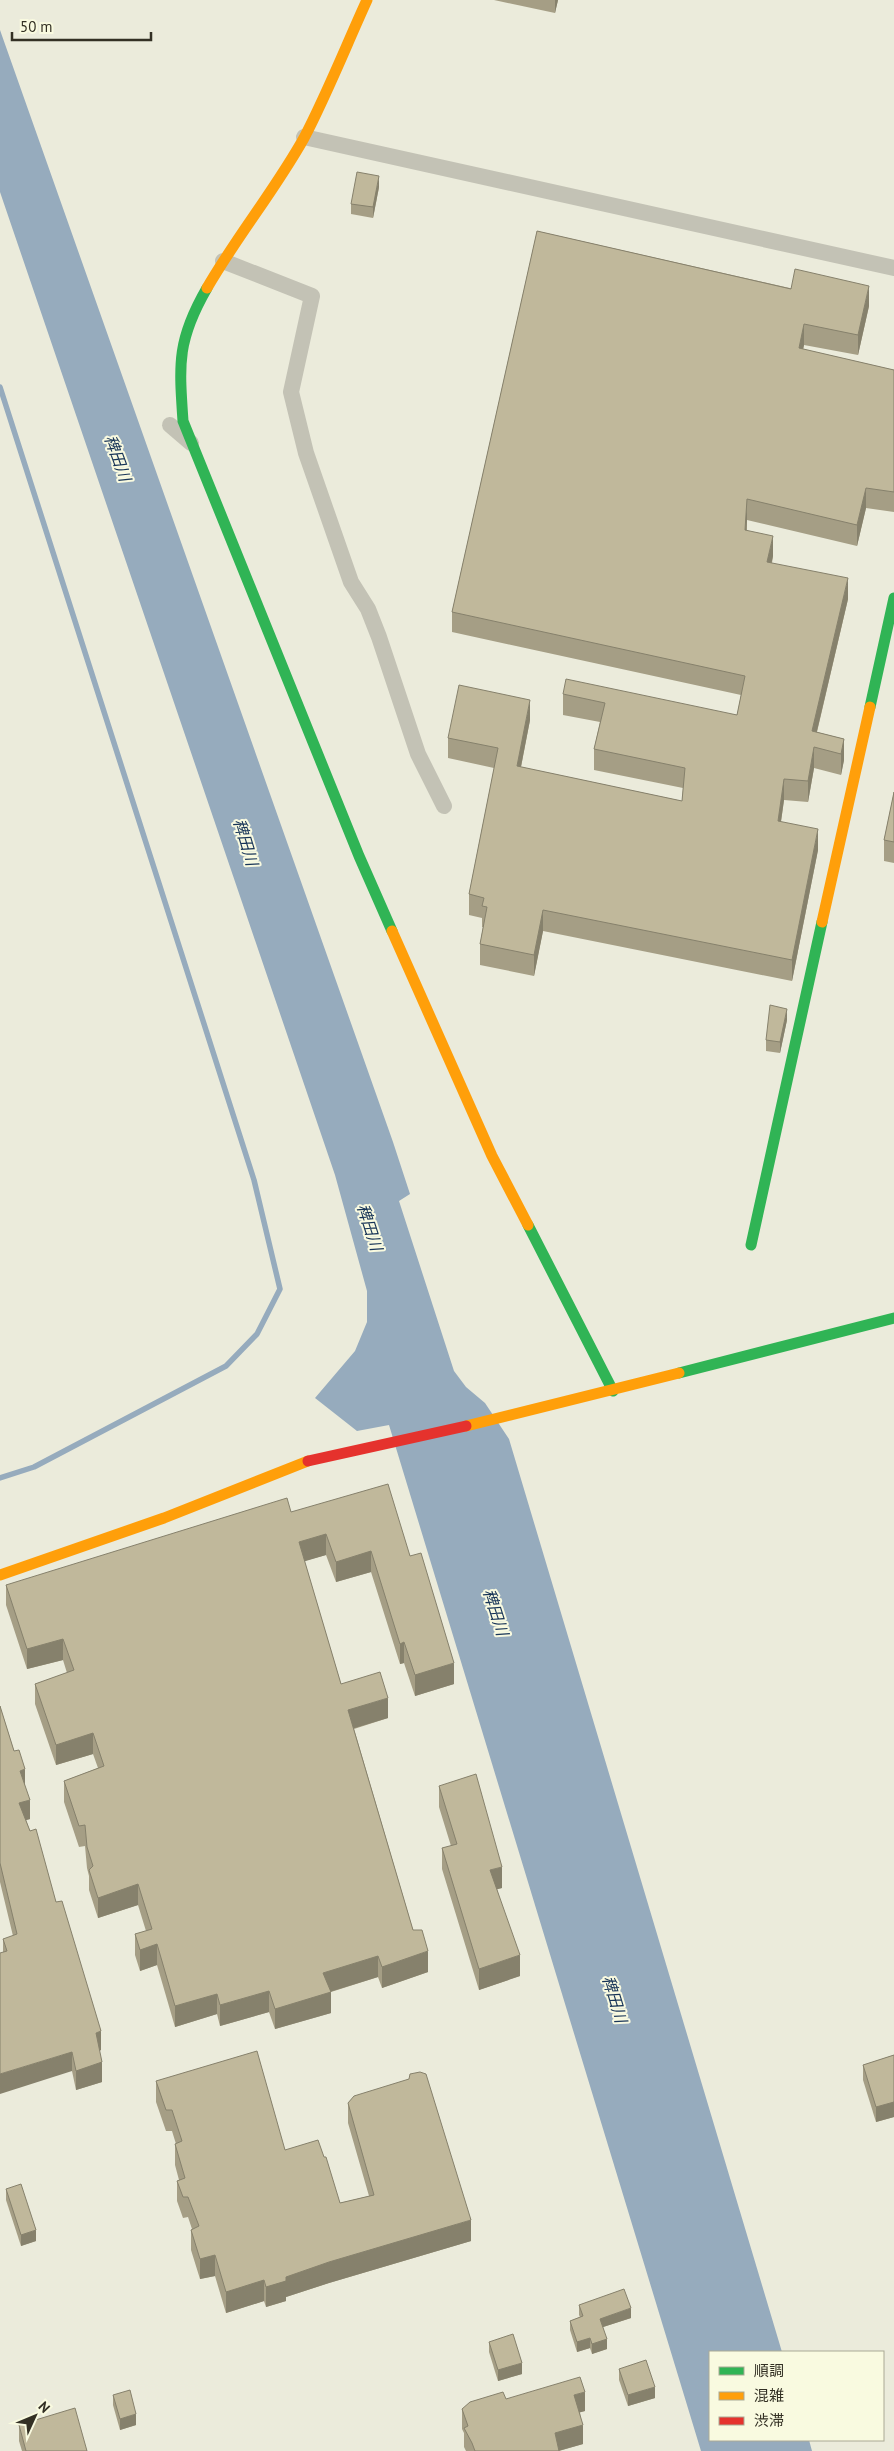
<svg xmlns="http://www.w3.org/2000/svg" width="894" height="2451" font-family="'PT Sans','Noto Sans JP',sans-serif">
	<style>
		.water { fill: #96abbd }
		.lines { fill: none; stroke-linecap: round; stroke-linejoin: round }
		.stream { stroke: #96abbd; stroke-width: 5.5 }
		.street { stroke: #c3c2b5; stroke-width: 16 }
		.fast { stroke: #30b455; stroke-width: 11 }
		.slow { stroke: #ff9f0a; stroke-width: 11 }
		.jam { stroke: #e5322d; stroke-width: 11 }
		.wall { fill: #a59e85 }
		.shaded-wall { fill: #86816c }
		.building { fill: #c0b89b; stroke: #86816c }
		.labels { text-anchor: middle; stroke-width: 4; stroke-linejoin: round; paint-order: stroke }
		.water-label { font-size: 16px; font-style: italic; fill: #173457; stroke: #f9fae0 }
	</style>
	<rect width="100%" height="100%" fill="#ebebdb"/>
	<path class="water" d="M0,30L393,1142L410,1194L399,1201L454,1371L466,1387L485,1403L509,1439L782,2352H710V2440H809L812,2451H701L389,1425L357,1431L315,1398L355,1351L367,1322V1291L335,1175L0,192Z"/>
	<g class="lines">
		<path class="stream" d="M0,387L254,1180L280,1289L257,1334L226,1366L34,1467L0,1478"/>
		<g class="street">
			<path d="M304,137L894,268"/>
			<path d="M223,261L312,296L291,392L306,453L351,582L368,609L379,637L418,754L444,806"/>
			<path d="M170,425L191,443"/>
		</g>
		<g class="fast">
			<path d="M207,288C177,340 179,363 183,421L359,856L392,931"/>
			<path d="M870,707L894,598"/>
			<path d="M528,1225L613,1391"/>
			<path d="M751,1245L822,922"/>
			<path d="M679,1373L894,1318"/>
		</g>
		<g class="slow">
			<path d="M207,288C237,236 275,190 304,138C327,94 346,46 367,0"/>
			<path d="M822,922L870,707"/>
			<path d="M392,931L492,1156L528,1225"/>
			<path d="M466,1426L679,1373"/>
			<path d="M0,1575L164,1518L308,1461"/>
		</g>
		<path class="jam" d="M308,1461L466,1426"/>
	</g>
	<g class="wall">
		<path d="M494,0H558L555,13Z"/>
		<path d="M379,187L373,218L351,214V204Z"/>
		<path d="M537,231L869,306L858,355L804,345L803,349L894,370V512L866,508L857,546L747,520V530L773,556L772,563L848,599L817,732L844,739V760L841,775L814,768L808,802L784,800L781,822L818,850L792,981L543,931L534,976L480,965V944L483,927H482V918L469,915V894L494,768L448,758V738L530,720L521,767L682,801L683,788L594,770V749L600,722L563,715V694L737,715L741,695L452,632V612Z"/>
		<path d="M894,792V863L884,861V840Z"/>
		<path d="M787,1020L780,1053L766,1051V1040Z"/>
		<path d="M291,1512L410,1556L454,1684L415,1696L404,1663L400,1664L371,1572L336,1582L326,1555L304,1561L341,1684L388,1718L354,1729L413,1930L428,1972L382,1988L378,1977L331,1992V2013L275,2029L269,2012L220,2026L217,2014L175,2027L157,1965L140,1971L135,1955V1934L146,1931L138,1905L98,1918L89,1890V1876L87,1868L85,1846L79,1847L64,1802V1781L98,1768L93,1754L56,1765L35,1704V1684L67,1673L63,1660L27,1669L6,1605V1585Z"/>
		<path d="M0,1706L25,1786L30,1819L26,1820L56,1902L101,2050L99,2051L102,2082L76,2090L72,2071L3,1952V1939L13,1936L0,1882Z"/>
		<path d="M439,1786L502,1888L497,1889L520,1976L479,1990L442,1869V1848L451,1846L439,1807Z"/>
		<path d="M894,2055V2117L876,2122L863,2080V2065Z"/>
		<path d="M156,2081L285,2150L340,2203L369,2196L348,2123V2103L471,2241L329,2283L286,2297V2301L266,2307L264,2301L226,2313L215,2276L200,2279L191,2250V2230L192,2229L188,2217L183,2218L177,2201V2181L179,2180L175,2165V2144H176L172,2131H166L156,2102Z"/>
		<path d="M6,2189L36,2241L21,2246L6,2200Z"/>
		<path d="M579,2305L631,2318L603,2327L607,2349L592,2354L590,2348L577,2352L570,2330V2321L580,2317L579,2315Z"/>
		<path d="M489,2342L522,2374L498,2381L489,2352Z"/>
		<path d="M619,2369L655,2398L628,2406L619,2380Z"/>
		<path d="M113,2395L136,2425L120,2430L113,2405Z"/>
		<path d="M506,2399L585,2411L580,2412L583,2444L559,2451H466L464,2447V2433L462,2429V2409Z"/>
		<path d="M19,2425L87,2451H22L19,2441Z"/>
	</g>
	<g class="shaded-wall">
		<path d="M555,0H558L555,13Z"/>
		<path d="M379,176V187L373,218V207Z"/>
		<path d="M869,286V306L858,355V335Z"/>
		<path d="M804,324V345L799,369V348Z"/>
		<path d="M866,488V508L857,546V525Z"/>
		<path d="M747,499V520L745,550V530Z"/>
		<path d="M773,536V556L767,582V562Z"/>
		<path d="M848,578V599L812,752V731Z"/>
		<path d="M530,700V720L517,787V766Z"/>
		<path d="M844,739V760L841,775V754Z"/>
		<path d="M814,747V768L808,802V781Z"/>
		<path d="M784,779V800L778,841V821Z"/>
		<path d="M818,829V850L792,981V960Z"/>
		<path d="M543,910V931L534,976V955Z"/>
		<path d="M787,1009V1020L780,1053V1042Z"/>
		<path d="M326,1534V1555L299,1563V1542Z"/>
		<path d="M371,1551V1572L336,1582V1562Z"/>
		<path d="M63,1639V1660L27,1669V1649Z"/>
		<path d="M404,1642V1663L400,1664V1644Z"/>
		<path d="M454,1663V1684L415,1696V1675Z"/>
		<path d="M388,1698V1718L348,1730V1710Z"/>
		<path d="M93,1733V1754L56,1765V1745Z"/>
		<path d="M25,1769V1788L20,1771Z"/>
		<path d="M30,1800V1819L19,1822V1803Z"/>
		<path d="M502,1867V1888L490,1891V1870Z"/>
		<path d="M138,1884V1905L98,1918V1898Z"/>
		<path d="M157,1944V1965L140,1971V1950Z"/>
		<path d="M428,1951V1972L382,1988V1967Z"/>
		<path d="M520,1955V1976L479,1990V1969Z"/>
		<path d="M378,1956V1977L323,1994V1973Z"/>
		<path d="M269,1991V2012L220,2026V2005Z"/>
		<path d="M331,1992V2013L275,2029V2009Z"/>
		<path d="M217,1994V2014L175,2027V2006Z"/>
		<path d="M101,2031V2050L96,2052V2033Z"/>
		<path d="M72,2052V2071L0,2094V2074Z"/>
		<path d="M102,2062V2082L76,2090V2071Z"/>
		<path d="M894,2102V2117L876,2122V2107Z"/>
		<path d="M471,2220V2241L329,2283L286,2297V2301L266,2307V2287L286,2277L329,2262Z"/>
		<path d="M36,2230V2241L21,2246V2235Z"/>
		<path d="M215,2255V2276L200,2279V2259Z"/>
		<path d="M264,2280V2301L226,2313V2292Z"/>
		<path d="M631,2308V2318L600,2328V2319Z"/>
		<path d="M590,2338V2348L577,2352V2342Z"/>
		<path d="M607,2339V2349L592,2354V2344Z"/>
		<path d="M522,2363V2374L498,2381V2370Z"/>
		<path d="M655,2387V2398L628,2406V2395Z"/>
		<path d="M585,2392V2411L574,2414V2395Z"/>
		<path d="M136,2414V2425L120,2430V2419Z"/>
		<path d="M583,2425V2444L558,2451L555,2433Z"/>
	</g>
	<g class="building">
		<path d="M357,172L379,176L373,207L351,204Z"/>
		<path d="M537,231L791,289L795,269L869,286L858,335L804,324L799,348L894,370V492L866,488L857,525L747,499L745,530L773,536L767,562L848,578L812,731L844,739L841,754L814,747L808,781L784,779L778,821L818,829L792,960L543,910L534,955L480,944L487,907L482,906L484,898L469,894L498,748L448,738L459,685L530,700L517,766L682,801L685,768L594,749L605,703L563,694L566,679L737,715L745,676L452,612Z"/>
		<path d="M894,792V842L884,840Z"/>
		<path d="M770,1005L787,1009L780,1042L766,1040Z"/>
		<path d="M388,1484L410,1556L421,1553L454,1663L415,1675L404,1642L400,1644L371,1551L336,1562L326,1534L299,1542L341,1684L380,1672L388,1698L348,1710L413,1930H422L428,1951L382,1967L378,1956L323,1973L331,1992L275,2009L269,1991L220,2005L217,1994L175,2006L157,1944L140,1950L135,1934L152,1929L138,1884L98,1898L89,1870L93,1866L87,1847L85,1825L79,1826L64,1781L104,1766L93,1733L56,1745L35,1684L74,1670L63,1639L27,1649L6,1585L287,1498L291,1512Z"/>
		<path d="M0,1706L14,1751L19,1750L25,1769L20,1771L30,1800L19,1803L30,1831L36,1829L56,1902L62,1901L101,2031L96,2033L102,2062L76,2071L72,2052L0,2074V1953L7,1951L3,1939L17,1934L0,1863Z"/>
		<path d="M476,1774L502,1867L490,1870L520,1955L479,1969L442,1848L457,1844L439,1786Z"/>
		<path d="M257,2051L285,2150L318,2140L324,2157H326L340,2203L374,2195L348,2103L354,2096L409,2079L410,2074L420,2072L426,2074L471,2220L329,2262L286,2277V2281L266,2287L264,2280L226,2292L215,2255L200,2259L191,2230L199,2226L188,2197H183L177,2181L185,2178L175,2144L182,2141L172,2110H166L156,2081Z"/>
		<path d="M894,2055V2102L876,2107L863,2065Z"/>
		<path d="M21,2184L36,2230L21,2235L6,2189Z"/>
		<path d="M624,2289L631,2308L600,2319L607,2339L592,2344L590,2338L577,2342L570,2321L583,2316L579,2305Z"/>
		<path d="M513,2334L522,2363L498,2370L489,2342Z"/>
		<path d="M646,2360L655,2387L628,2395L619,2369Z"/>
		<path d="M580,2377L585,2392L574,2395L583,2425L555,2433L559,2451H475L472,2443L464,2428L468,2426L462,2409L470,2402L503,2392L506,2399Z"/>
		<path d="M130,2390L136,2414L120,2419L113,2395Z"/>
		<path d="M75,2408L87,2451H26L19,2425Z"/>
	</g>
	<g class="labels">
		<g class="water-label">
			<text transform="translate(118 458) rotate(70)" y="6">稗田川</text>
			<text transform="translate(246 842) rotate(73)" y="6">稗田川</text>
			<text transform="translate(370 1227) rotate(72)" y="6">稗田川</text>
			<text transform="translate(496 1612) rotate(72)" y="6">稗田川</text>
			<text transform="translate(615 1999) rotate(73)" y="6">稗田川</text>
		</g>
	</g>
	<rect x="709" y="2351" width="175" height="90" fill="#f9fae0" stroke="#aaa995"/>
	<rect x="719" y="2367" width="25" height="8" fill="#30b455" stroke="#aaa995"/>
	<text x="754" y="2376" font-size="15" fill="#333024">順調</text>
	<rect x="719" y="2392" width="25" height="8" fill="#ff9f0a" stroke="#aaa995"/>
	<text x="754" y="2401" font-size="15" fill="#333024">混雑</text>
	<rect x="719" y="2417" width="25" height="8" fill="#e5322d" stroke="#aaa995"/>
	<text x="754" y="2426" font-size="15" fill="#333024">渋滞</text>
	<g transform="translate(35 2416) rotate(46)" stroke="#f9fae0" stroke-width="4" paint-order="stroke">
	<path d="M0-4L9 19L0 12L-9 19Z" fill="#333024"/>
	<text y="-8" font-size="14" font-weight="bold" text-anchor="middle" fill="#333024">N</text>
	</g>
	<path d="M12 32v8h139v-8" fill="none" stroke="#333024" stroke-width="2.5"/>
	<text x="20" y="32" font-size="15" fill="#333024" stroke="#f9fae0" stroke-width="4" paint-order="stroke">50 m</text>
</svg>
